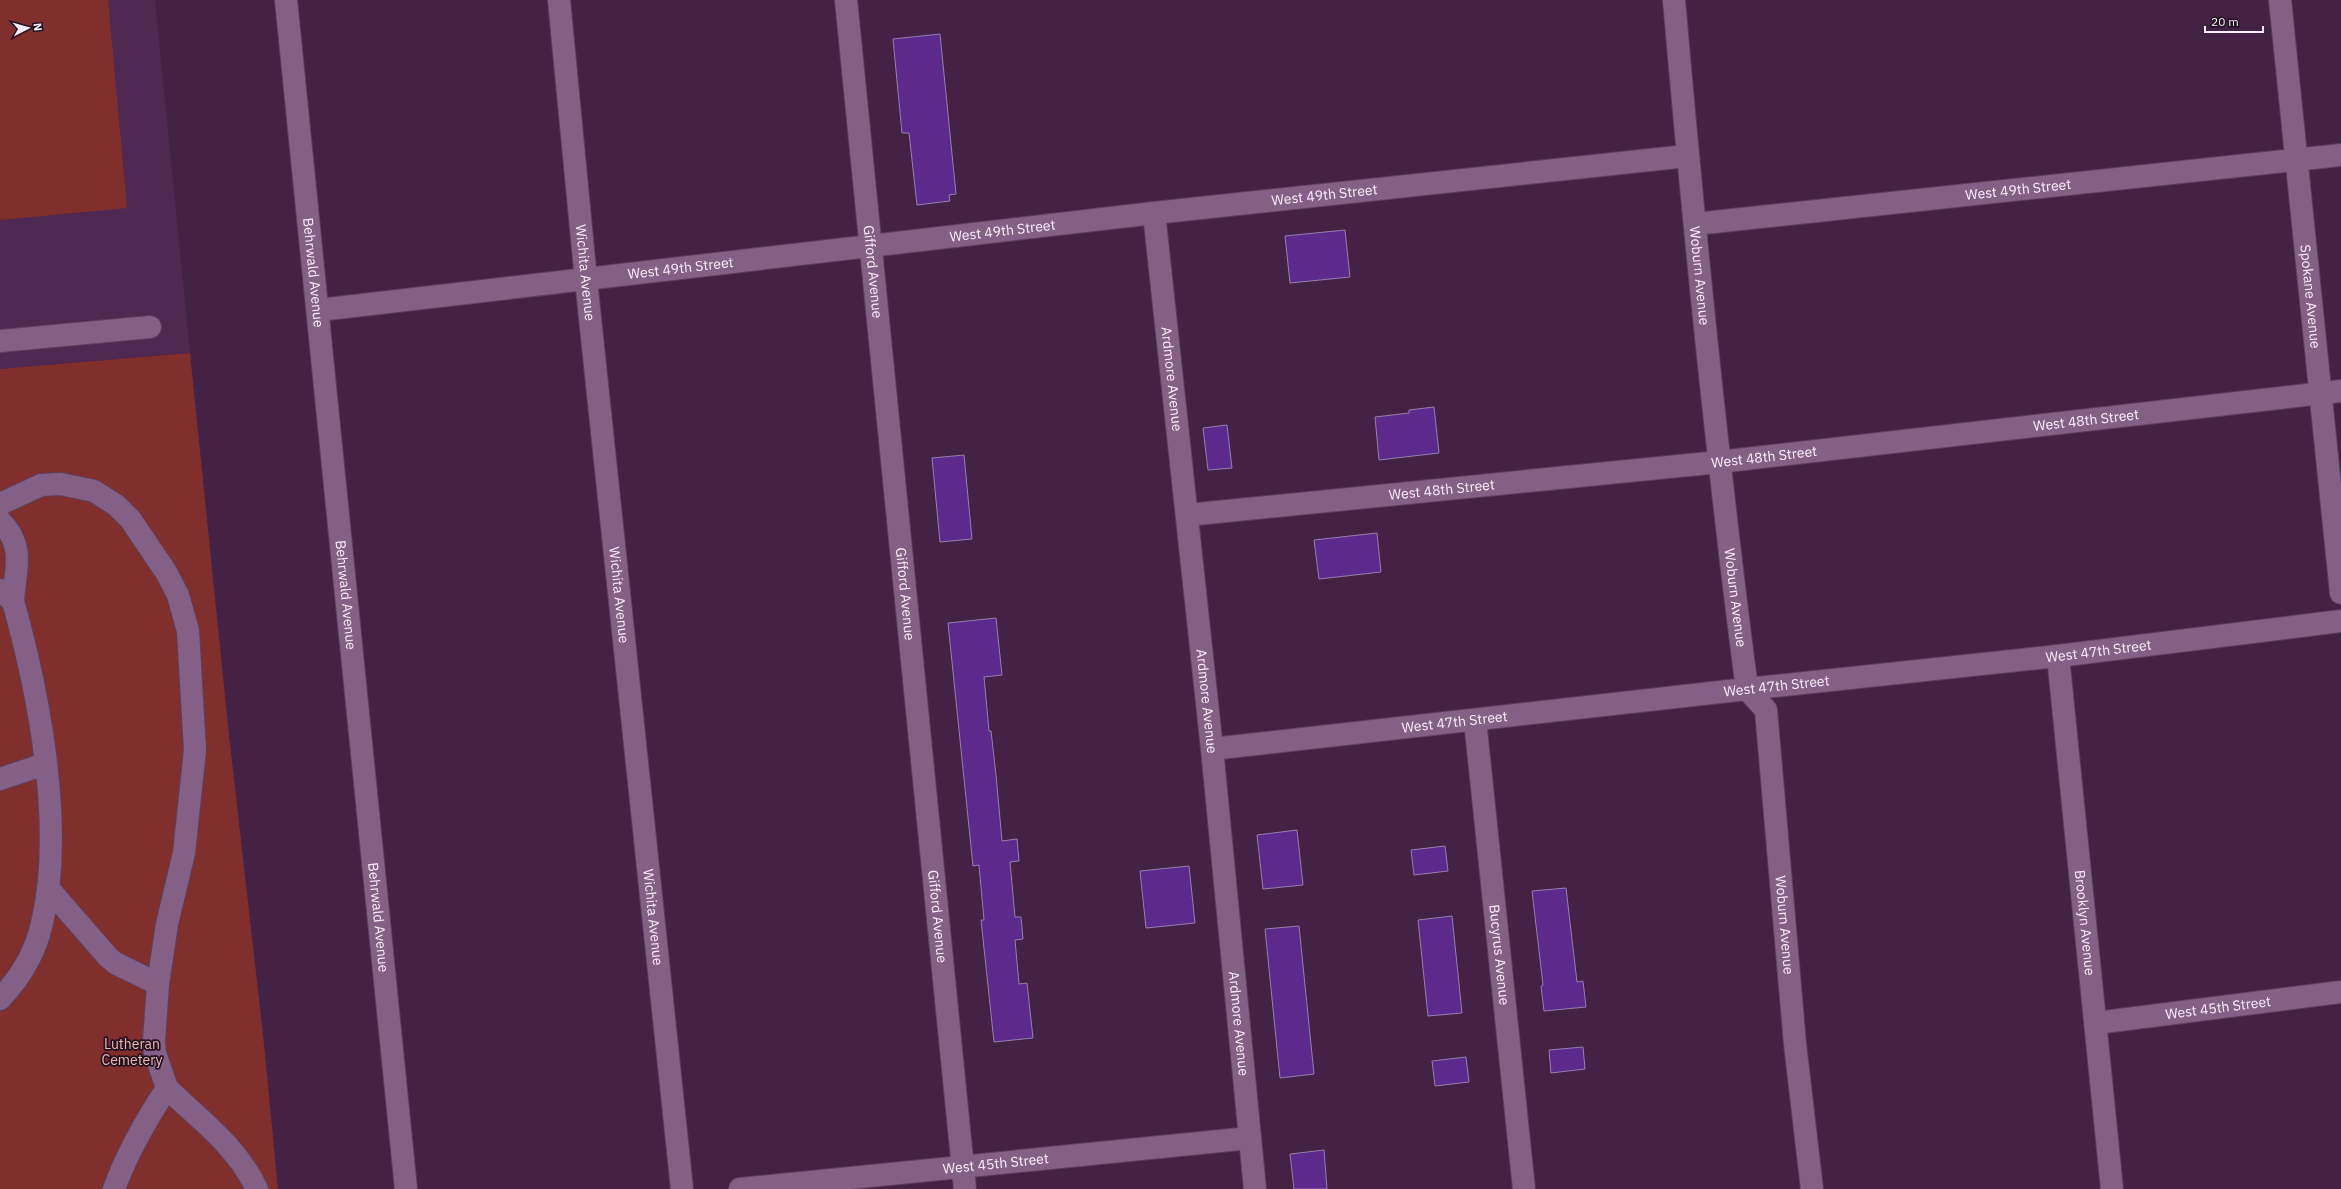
<svg xmlns="http://www.w3.org/2000/svg" width="2341" height="1189" font-family="'IBM Plex Sans',sans-serif">
	<style>
		.built { fill: #4f2951 }
		.green { fill: #802f2c }
		.building { fill: #5e298c; stroke: #9580af }
		.lines { fill: none; stroke-linecap: round; stroke-linejoin: round }
		.minor-casing { stroke: #5c405d; stroke-width: 24 }
		.minor { stroke: #856086; stroke-width: 22 }
		.labels { text-anchor: middle; stroke-width: 3.5; stroke-linejoin: round; paint-order: stroke }
		.street-label { font-size: 14px; fill: #fceffd; stroke: #221322 }
		.park-label { font-size: 14px; fill: #f5b6b0; stroke: #221322 }
	</style>
	<rect width="100%" height="100%" fill="#432245"/>
	<path class="built" d="M0,0H155L190,353L0,369Z"/>
	<g class="green">
		<path d="M0,0H108L127,208L0,220Z"/>
		<path d="M190,353L229,735L263,1034L278,1189H0V369Z"/>
	</g>
	<g class="building">
		<path d="M940,34L956,194L949,195L950,201L917,205L909,133H902L893,39Z"/>
		<path d="M1345,230L1350,277L1290,283L1285,236Z"/>
		<path d="M1434,407L1439,453L1379,460L1375,417L1409,413V410Z"/>
		<path d="M1227,425L1232,468L1208,470L1203,428Z"/>
		<path d="M964,455L972,539L940,542L932,458Z"/>
		<path d="M1377,533L1381,572L1319,579L1314,540Z"/>
		<path d="M996,618L1002,675L984,677L989,731H991L996,775L1002,841L1017,839L1019,861L1010,862L1015,917H1021L1023,939L1015,940L1019,984L1027,983L1033,1038L994,1042L981,920H984L979,865L973,866L948,623Z"/>
		<path d="M1297,830L1303,885L1263,889L1257,835Z"/>
		<path d="M1445,846L1448,871L1414,875L1411,850Z"/>
		<path d="M1189,866L1195,923L1146,928L1140,871Z"/>
		<path d="M1566,888L1577,982L1583,981L1586,1007L1544,1011L1541,986L1543,985L1532,891Z"/>
		<path d="M1452,916L1462,1013L1428,1016L1418,920Z"/>
		<path d="M1299,926L1314,1074L1280,1078L1265,929Z"/>
		<path d="M1583,1047L1585,1069L1551,1073L1549,1050Z"/>
		<path d="M1466,1057L1469,1082L1435,1086L1432,1061Z"/>
		<path d="M1324,1150L1327,1189H1294L1290,1154Z"/>
	</g>
	<g class="lines">
		<defs>
			<g id="minor">
				<path id="s1" d="M286,0L406,1189"/>
				<path id="s2" d="M559,0L586,280L682,1189"/>
				<path id="s3" d="M846,0L965,1189"/>
				<path id="s4" d="M1674,0C1694,230 1717,460 1747,689L1766,710L1795,1044L1812,1189"/>
				<path id="s5" d="M2280,0L2341,593"/>
				<path id="s6" d="M1154,213L1212,749L1255,1189"/>
				<path id="s7" d="M1695,224L2341,155"/>
				<path id="s8" d="M319,310L1154,213L1687,156"/>
				<path d="M0,341L150,327"/>
				<path d="M0,504L41,485L61,484L94,491L116,505L131,520L166,572L178,595L188,631L195,750L184,853L167,924L158,984L154,1041L155,1053L167,1088"/>
				<path id="s9" d="M1187,515L1719,462L2341,391"/>
				<path d="M0,521C26,546 15,570 13,601L0,590"/>
				<path id="s10" d="M2058,656L2112,1189"/>
				<path id="s11" d="M1475,720L1524,1189"/>
				<path id="s12" d="M1212,749L1747,689L2058,656L2341,621"/>
				<path d="M0,779L45,764"/>
				<path d="M48,888L108,957L115,963L158,984"/>
				<path d="M0,999C20,978 36,951 42,923C65,828 39,694 13,601"/>
				<path id="s13" d="M2096,1023L2341,992"/>
				<path d="M114,1189C127,1153 146,1120 167,1088C202,1122 235,1144 257,1189"/>
				<path id="s14" d="M740,1189L1250,1138"/>
			</g>
		</defs>
		<use href="#minor" class="minor-casing"/>
		<use href="#minor" class="minor"/>
	</g>
	<g class="labels">
		<g class="street-label">
			<text dy="5" stroke="none"><textPath href="#s7" startOffset="325">West 49th Street</textPath></text>
			<text dy="5" stroke="none"><textPath href="#s8" startOffset="1012">West 49th Street</textPath></text>
			<text dy="5" stroke="none"><textPath href="#s8" startOffset="688">West 49th Street</textPath></text>
			<text dy="5" stroke="none"><textPath href="#s8" startOffset="364">West 49th Street</textPath></text>
			<text dy="5" stroke="none"><textPath href="#s1" startOffset="274">Behrwald Avenue</textPath></text>
			<text dy="5" stroke="none"><textPath href="#s2" startOffset="274">Wichita Avenue</textPath></text>
			<text dy="5" stroke="none"><textPath href="#s3" startOffset="273">Gifford Avenue</textPath></text>
			<text dy="5" stroke="none"><textPath href="#s4" startOffset="277">Woburn Avenue</textPath></text>
			<text dy="5" stroke="none"><textPath href="#s5" startOffset="298">Spokane Avenue</textPath></text>
			<text dy="5" stroke="none"><textPath href="#s6" startOffset="167">Ardmore Avenue</textPath></text>
			<text dy="5" stroke="none"><textPath href="#s9" startOffset="904">West 48th Street</textPath></text>
			<text dy="5" stroke="none"><textPath href="#s9" startOffset="580">West 48th Street</textPath></text>
			<text dy="5" stroke="none"><textPath href="#s9" startOffset="256">West 48th Street</textPath></text>
			<text dy="5" stroke="none"><textPath href="#s1" startOffset="598">Behrwald Avenue</textPath></text>
			<text dy="5" stroke="none"><textPath href="#s3" startOffset="597">Gifford Avenue</textPath></text>
			<text dy="5" stroke="none"><textPath href="#s2" startOffset="598">Wichita Avenue</textPath></text>
			<text dy="5" stroke="none"><textPath href="#s4" startOffset="601">Woburn Avenue</textPath></text>
			<text dy="5" stroke="none"><textPath href="#s12" startOffset="892">West 47th Street</textPath></text>
			<text dy="5" stroke="none"><textPath href="#s12" startOffset="568">West 47th Street</textPath></text>
			<text dy="5" stroke="none"><textPath href="#s6" startOffset="491">Ardmore Avenue</textPath></text>
			<text dy="5" stroke="none"><textPath href="#s12" startOffset="244">West 47th Street</textPath></text>
			<text dy="5" stroke="none"><textPath href="#s1" startOffset="922">Behrwald Avenue</textPath></text>
			<text dy="5" stroke="none"><textPath href="#s2" startOffset="922">Wichita Avenue</textPath></text>
			<text dy="5" stroke="none"><textPath href="#s3" startOffset="921">Gifford Avenue</textPath></text>
			<text dy="5" stroke="none"><textPath href="#s10" startOffset="268">Brooklyn Avenue</textPath></text>
			<text dy="5" stroke="none"><textPath href="#s4" startOffset="937">Woburn Avenue</textPath></text>
			<text dy="5" stroke="none"><textPath href="#s11" startOffset="236">Bucyrus Avenue</textPath></text>
			<text dy="5" stroke="none"><textPath href="#s13" startOffset="123">West 45th Street</textPath></text>
			<text dy="5" stroke="none"><textPath href="#s6" startOffset="815">Ardmore Avenue</textPath></text>
			<text dy="5" stroke="none"><textPath href="#s14" startOffset="257">West 45th Street</textPath></text>
		</g>
		<g class="park-label">
			<text x="132" y="1049">Lutheran<tspan x="132" dy="16">Cemetery</tspan></text>
		</g>
	</g>
	<g transform="translate(28 28) rotate(84)" stroke="#221322" stroke-width="3" paint-order="stroke">
	<path d="M0-3L7 15L0 10L-7 15Z" fill="#fceffd"/>
	<text y="-6" font-size="11" font-weight="bold" text-anchor="middle" fill="#fceffd">N</text>
	</g>
	<path d="M2205 26v6h58v-6" fill="none" stroke="#fceffd" stroke-width="2"/>
	<text x="2211" y="26" font-size="12" fill="#fceffd" stroke="#221322" stroke-width="3" paint-order="stroke">20 m</text>
</svg>
